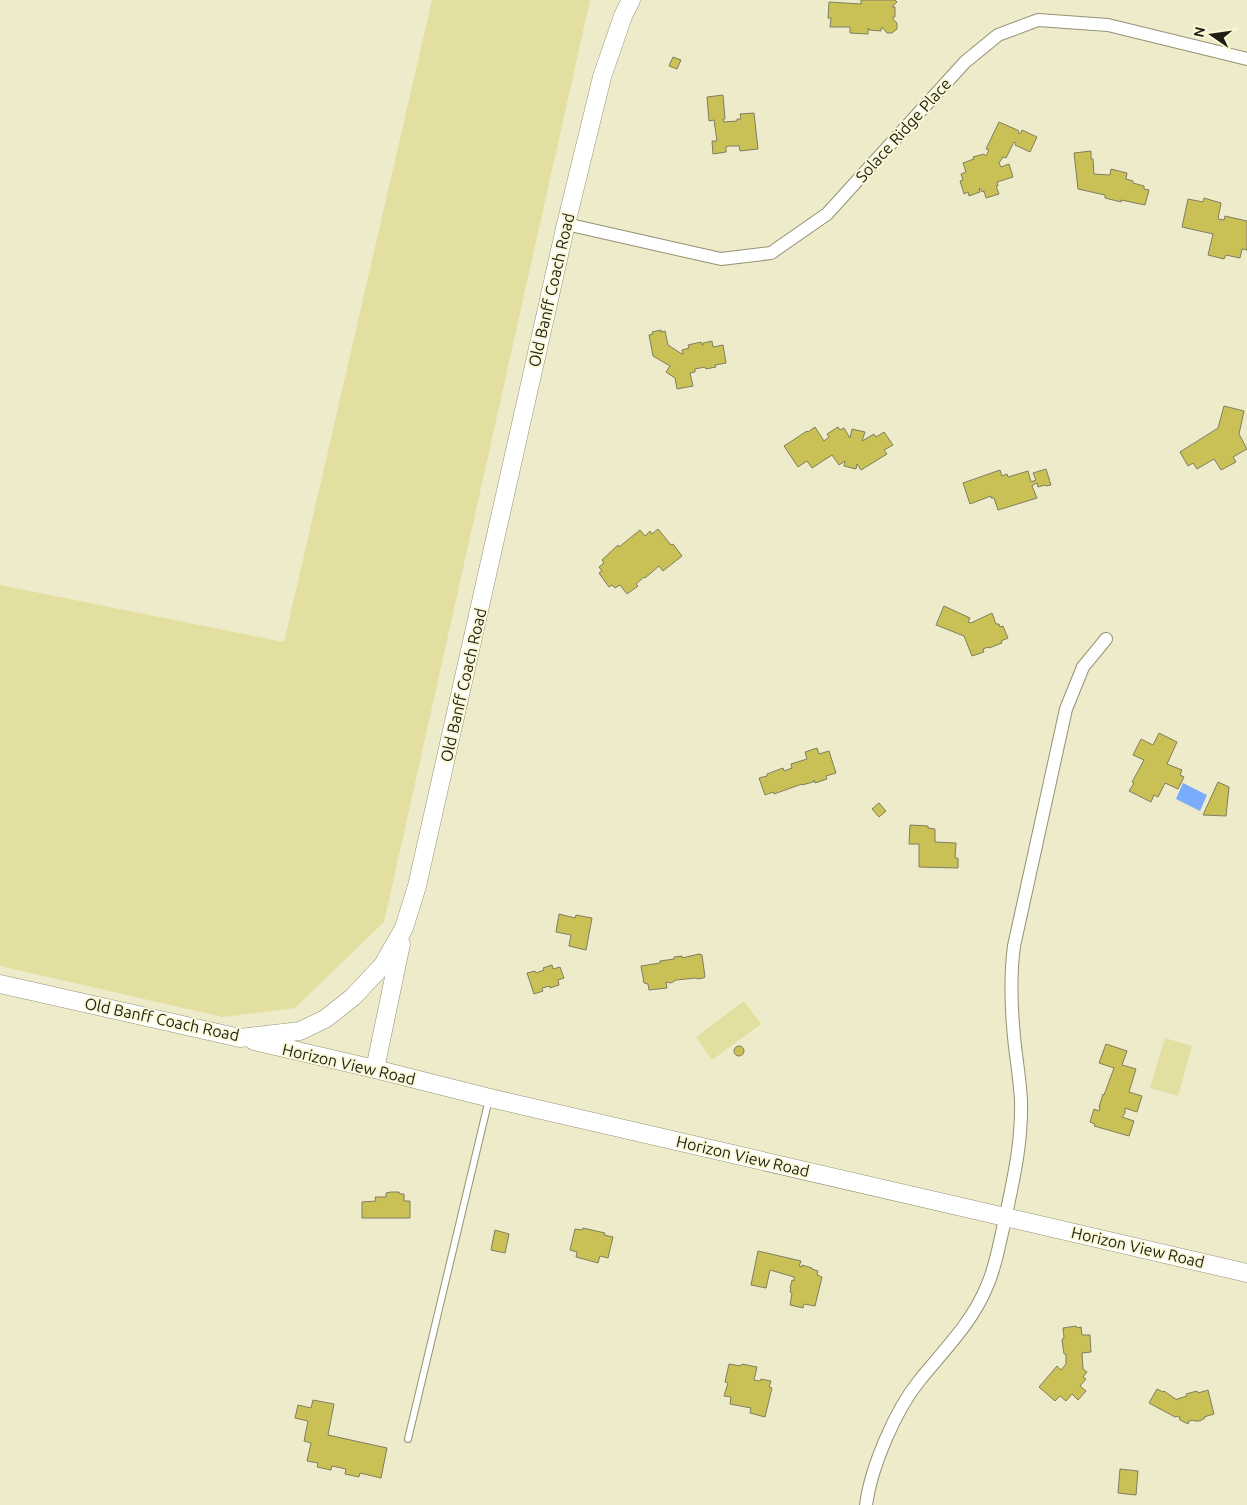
<svg xmlns="http://www.w3.org/2000/svg" width="1247" height="1505" font-family="Ubuntu,sans-serif">
	<style>
		.green { fill: #e3dfa0 }
		.water { fill: #7aacfd }
		.building { fill: #cac156; stroke: #807e60 }
		.lines { fill: none; stroke-linecap: round; stroke-linejoin: round }
		.lane-casing { stroke: #949273; stroke-width: 8 }
		.street-casing { stroke: #949273; stroke-width: 14 }
		.secondary-casing { stroke: #949273; stroke-width: 19 }
		.lane { stroke: #fff; stroke-width: 6 }
		.street { stroke: #fff; stroke-width: 12 }
		.secondary { stroke: #fff; stroke-width: 18 }
		.labels { text-anchor: middle; stroke-width: 4; stroke-linejoin: round; paint-order: stroke }
		.street-label { font-size: 16px; fill: #201f13; stroke: #faf8d7 }
	</style>
	<rect width="100%" height="100%" fill="#edebca"/>
	<g class="green">
		<path d="M432,0H590L384,922L295,1008L223,1017L0,966V585L284,642Z"/>
		<path d="M744,1001L761,1024L712,1060L696,1037Z"/>
		<path d="M1165,1038L1192,1046L1178,1096L1150,1088Z"/>
	</g>
	<path class="water" d="M1183,783L1207,795L1200,811L1176,799Z"/>
	<g class="building">
		<path d="M861,0H895L897,2L892,7H895V17H893V19L897,23V29L892,33H887L883,28H881V31L869,30L868,28V34L850,33V27H830L831,18H828L829,2L861,4Z"/>
		<path d="M673,57L681,60L677,69L669,66Z"/>
		<path d="M723,95L725,119H723L724,122L737,121V119H741L740,114L754,113L758,149L740,151L739,146H729L726,147V152L713,154L712,141H717L714,120L709,121L707,97Z"/>
		<path d="M999,122L1015,129L1019,131L1018,133L1020,134L1022,130L1037,137L1030,152L1015,145L1016,143L1014,142L1006,158L1003,157L999,163L1001,167L1009,164L1013,177L997,182L998,186H996L999,194L986,198L984,191L982,192L980,188L979,189L980,192L969,196L968,192L964,194L960,181L963,180L961,174L966,172L963,163L974,159L973,157L984,154L986,156L989,150L986,149Z"/>
		<path d="M1091,151V159H1093L1094,174L1110,175L1111,169L1127,173L1126,179L1133,181V183L1144,186V189L1149,190L1145,205L1121,200V202L1105,198V195L1078,189L1074,153Z"/>
		<path d="M1204,198L1221,203L1218,219L1224,220L1225,216L1247,221V250L1242,249L1240,258L1226,255L1224,259L1208,255L1213,234L1182,227L1188,199L1203,202Z"/>
		<path d="M661,330V332L665,331L668,345L682,354H683L682,350L689,348L688,345L701,342L702,345H703V343L712,341L713,347L723,345L726,363L715,365L716,367L706,369L705,367L695,369V372L690,373L693,386L677,389L675,378L666,372L670,366L653,356L649,335L653,334L652,332Z"/>
		<path d="M1224,406L1244,411L1239,434L1247,449L1233,457L1236,462L1221,470L1214,459L1197,469L1193,463L1188,466L1180,452L1218,428Z"/>
		<path d="M815,427L824,441L829,437L827,434L838,427L840,430L844,428L850,438L852,429L865,432L862,441L874,434L876,437L884,432L893,445L884,450L887,454L861,470L857,464L856,469L844,466L845,461L839,465L832,455L812,468L807,461L798,467L784,446L807,431L808,432Z"/>
		<path d="M1046,469L1051,485L1046,486L1045,485L1038,487L1037,483L1033,485L1032,486L1037,498L998,510L994,498H991V496L970,504L963,483L1000,470L1002,476L1007,474L1008,477L1028,471L1031,482L1036,480L1033,473Z"/>
		<path d="M658,529L671,545L673,544L682,556L663,571L659,566L645,578L644,577L636,584L638,586L627,594L620,585L615,588L612,585L609,587L599,573L602,571L599,567L604,563L602,560L618,545L619,547L640,530L645,536L650,531L652,534Z"/>
		<path d="M944,606L970,618L968,622L971,623L992,613L996,624H999L1000,627L1003,626L1008,638L1001,641L1002,643L989,648L988,647L983,649L984,652L972,656L964,636L936,625Z"/>
		<path d="M1159,733L1177,742L1167,764L1182,770L1180,775L1184,777L1178,789L1165,783L1158,797L1154,795L1151,802L1129,791L1134,783L1132,782L1144,760L1133,755L1141,739L1153,745Z"/>
		<path d="M817,748L819,754L829,751L836,773L826,776L827,779L815,783L814,780L813,782L802,785V784L774,794L773,792L765,795L759,778L767,776V774L783,768L784,771L792,768L791,764L807,759L805,752Z"/>
		<path d="M1218,782L1229,787L1226,816L1203,815Z"/>
		<path d="M879,803L886,811L879,817L872,809Z"/>
		<path d="M910,825L928,826V828L935,829V842L956,843L955,858H958V868L919,867V844H909Z"/>
		<path d="M559,914L575,918L576,915L592,918L586,950L569,946L571,935L556,932Z"/>
		<path d="M699,954L702,955L705,977L703,978L698,979L696,978L676,980L671,983L666,982L667,988L649,990L648,984L644,983L641,966L660,963V961L674,959V957L682,956V958Z"/>
		<path d="M552,965L553,969L560,967L564,978L558,980L559,985L550,988V986L542,988L543,991L534,994L527,973L535,971L536,973L544,970L543,968Z"/>
		<path d="M1106,1044L1127,1051L1122,1065L1136,1069L1129,1092L1142,1096L1137,1112L1125,1108V1113L1122,1117L1134,1121L1129,1136L1094,1126L1095,1124L1090,1122L1094,1109L1099,1111L1100,1107H1099L1103,1094L1104,1095L1114,1068L1099,1063Z"/>
		<circle cx="739" cy="1051" r="5"/>
		<path d="M391,1192H399L400,1194H404V1201H410V1218H362V1202L376,1201L375,1197H386V1193Z"/>
		<path d="M583,1228L605,1233L604,1235L613,1237L608,1258L600,1256L598,1263L576,1257L577,1252L570,1250L575,1229L582,1230Z"/>
		<path d="M495,1230L509,1234L505,1253L491,1250Z"/>
		<path d="M758,1251L801,1261L799,1266L802,1267V1265L812,1268V1269L818,1271L817,1275L822,1277L815,1306L804,1304L803,1308L790,1305L792,1293L790,1292L791,1288H790L792,1280L794,1281V1277L770,1270L766,1288L751,1285Z"/>
		<path d="M1076,1326L1077,1328L1081,1327L1082,1335H1090L1091,1352L1082,1353L1083,1369L1087,1372L1083,1377L1086,1379L1080,1386L1086,1391L1078,1400L1072,1394L1066,1401L1060,1396L1055,1401L1039,1387L1057,1366L1061,1370L1066,1364V1354H1064L1062,1340L1064,1337L1063,1328Z"/>
		<path d="M729,1364L741,1366L742,1364L757,1367L754,1380L760,1381L761,1379L771,1381L769,1387L772,1388L771,1392L765,1417L750,1413L751,1408L730,1404L731,1397L724,1396L728,1383L725,1382Z"/>
		<path d="M1157,1389L1163,1392L1164,1391L1177,1400V1399L1187,1396L1186,1394L1197,1391L1198,1393L1208,1390L1214,1414L1204,1417L1205,1418L1200,1421H1194V1420L1189,1421L1188,1424L1180,1420L1179,1416L1175,1417L1149,1403Z"/>
		<path d="M313,1400L334,1404L328,1435L387,1448L381,1478L360,1473L359,1477L345,1474L346,1469L332,1466L331,1470L317,1467L318,1463L307,1461L311,1443L304,1441L308,1421L295,1418L298,1405L311,1408Z"/>
		<path d="M1120,1469L1138,1471L1136,1495L1118,1493Z"/>
	</g>
	<g class="lines">
		<defs>
			<path id="lane" d="M408,1439L489,1099"/>
			<g id="street">
				<path d="M566,224L721,259L771,253L827,214L965,62L998,35L1038,20L1108,25L1247,59"/>
				<path d="M866,1505C871,1467 895,1411 919,1381C944,1350 972,1323 987,1286C996,1266 999,1245 1004,1224C1013,1181 1022,1145 1021,1101C1020,1079 1016,1058 1014,1037C1011,1006 1010,976 1014,946L1066,709L1083,667L1106,639"/>
			</g>
			<g id="secondary">
				<path d="M0,984L240,1038L300,1031L325,1019L353,997L383,965L404,928L417,886L566,224L602,77L623,16L631,0"/>
				<path d="M254,1041L375,1069L490,1098L1247,1273"/>
				<path d="M375,1069L401,944"/>
			</g>
		</defs>
		<use href="#lane" class="lane-casing"/>
		<use href="#street" class="street-casing"/>
		<use href="#secondary" class="secondary-casing"/>
		<use href="#lane" class="lane"/>
		<use href="#street" class="street"/>
		<use href="#secondary" class="secondary"/>
	</g>
	<g class="labels">
		<g class="street-label">
			<text transform="translate(903 130) rotate(-48)" y="6">Solace Ridge Place</text>
			<text transform="translate(551 290) rotate(-77)" y="6">Old Banff Coach Road</text>
			<text transform="translate(463 685) rotate(-77)" y="6">Old Banff Coach Road</text>
			<text transform="translate(162 1019) rotate(12)" y="6">Old Banff Coach Road</text>
			<text transform="translate(349 1064) rotate(13)" y="6">Horizon View Road</text>
			<text transform="translate(743 1156) rotate(13)" y="6">Horizon View Road</text>
			<text transform="translate(1138 1247) rotate(13)" y="6">Horizon View Road</text>
		</g>
	</g>
	<g transform="translate(1212 35) rotate(283)" stroke="#faf8d7" stroke-width="4" paint-order="stroke">
	<path d="M0-4L9 19L0 12L-9 19Z" fill="#201f13"/>
	<text y="-8" font-size="14" font-weight="bold" text-anchor="middle" fill="#201f13">N</text>
	</g>
</svg>
